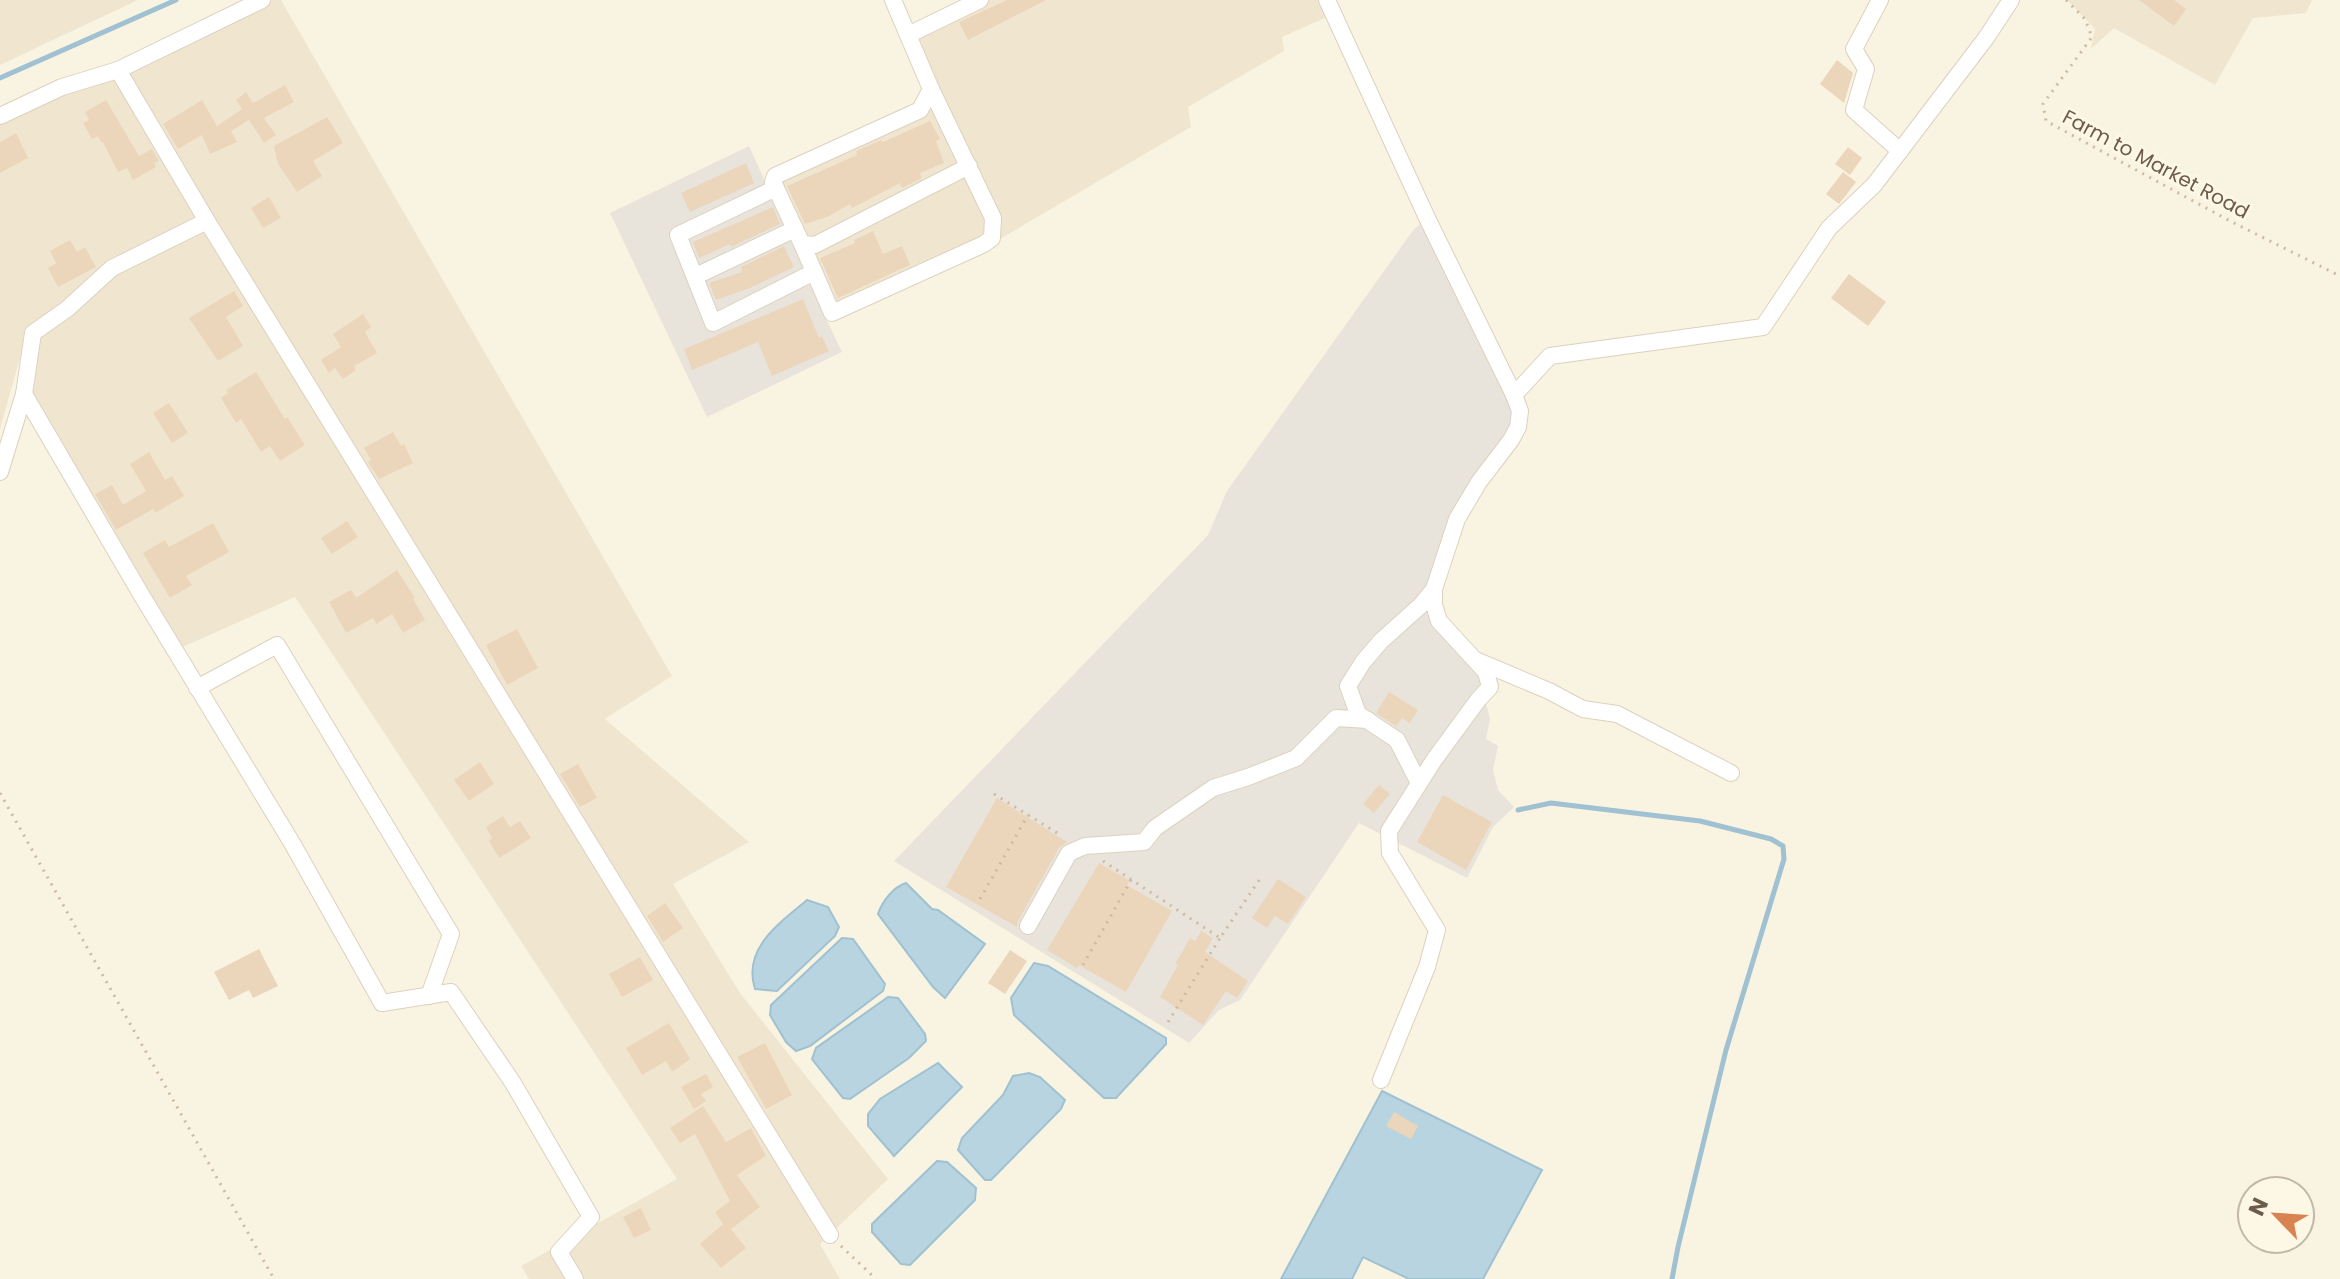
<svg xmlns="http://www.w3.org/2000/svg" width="2340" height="1279" font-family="Poppins,sans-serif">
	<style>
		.residential { fill: #f0e6d0 }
		.industrial { fill: #e8e4dc }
		.water { fill: #b8d4e0; stroke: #9fc1d1; stroke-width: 2 }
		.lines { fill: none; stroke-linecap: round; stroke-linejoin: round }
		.stream { stroke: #9fc1d1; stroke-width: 5 }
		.building { fill: #ecd6bb }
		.minor-casing { stroke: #dcd1be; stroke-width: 18 }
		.path { stroke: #d0ba9f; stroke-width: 3; stroke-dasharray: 2 6; stroke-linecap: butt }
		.minor { stroke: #fff; stroke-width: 16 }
		.labels { text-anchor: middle; stroke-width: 6; stroke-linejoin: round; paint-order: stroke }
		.street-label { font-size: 20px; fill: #6e5c4a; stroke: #fdf7e6 }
	</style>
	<rect width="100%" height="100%" fill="#f9f4e1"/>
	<g class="residential">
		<path d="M0,0H138L0,65Z"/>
		<path d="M272,0H281L672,676L605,719L749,842L673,884L740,993L888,1179L820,1244L840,1279H529L521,1266L677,1179L295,597L167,654L23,406L40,335L116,272L213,223L126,73Z"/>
		<path d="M977,0H1320L1327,17L1282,37L1284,51L1188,107L1191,127L1000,239L998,217L916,40Z"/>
		<path d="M2067,0H2312L2306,13L2253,18L2215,85L2114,28L2091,49L2095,29Z"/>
		<path d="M113,80L119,84L199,219L64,302L28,329L0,429V123L66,92Z"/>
		<path d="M933,109L963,160L809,240L780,185L783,177Z"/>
		<path d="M964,173L989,219L986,235L836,305L812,254Z"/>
	</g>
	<g class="industrial">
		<path d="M749,146L807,273L808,281L842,352L707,417L610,213Z"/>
		<path d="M1424,221L1517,419L1477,480L1431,607L1478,672L1490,719L1486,739L1498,746L1493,770L1498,790L1514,807L1493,827L1467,878L1359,823L1240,1000L1219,1010L1189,1043L894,861L1208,535L1227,491L1414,229Z"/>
	</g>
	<g class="water">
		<path d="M906,883L932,909L938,910L985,944L945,998L933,987L878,914C882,902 893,887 906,883Z"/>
		<path d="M807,900L828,907L839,927L835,936L777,991L755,989C742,948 780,923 807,900Z"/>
		<path d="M842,938L853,939L885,984L883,991L810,1046L796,1051L786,1042L770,1015L771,1005Z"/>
		<path d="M1034,963L1048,966L1166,1038V1044L1116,1098H1104L1014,1015L1011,998Z"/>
		<path d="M888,997L898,998L925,1034L926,1041L909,1058L850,1099L843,1098L812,1059L816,1048Z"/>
		<path d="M938,1063L962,1087L894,1156L868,1126V1114L880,1099Z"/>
		<path d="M1029,1073L1040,1077L1065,1100L1061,1109L991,1180H985L958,1150L962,1138L1003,1095L1013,1076Z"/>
		<path d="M1382,1091L1542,1170L1483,1279H1409L1363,1257L1352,1279H1281Z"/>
		<path d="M937,1161L947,1162L976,1188L975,1200L910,1265L901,1264L872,1232V1224Z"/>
	</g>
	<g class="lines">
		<g class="stream">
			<path d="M0,78L176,0"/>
			<path d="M1518,810L1551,803L1700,821L1771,839L1783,846L1784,859L1726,1050L1678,1247L1672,1279"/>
		</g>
	</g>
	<g class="building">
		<path d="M1007,0H1046L968,40L959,22Z"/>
		<path d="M2139,0H2174L2186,9L2174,26Z"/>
		<path d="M1837,60L1853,73L1844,103L1820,84Z"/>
		<path d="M285,85L294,102L264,118L276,135L264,143L249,120L231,131L237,142L210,154L202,135L178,149L163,124L202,100L217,126L242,109L236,100L246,92L253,103Z"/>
		<path d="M106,100L139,156L152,149L159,161L154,163L156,167L133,180L127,168L118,172L103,142H101L98,136L92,139L83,123L89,120L85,112Z"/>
		<path d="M327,117L343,143L313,161L322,176L297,192L278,164L274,146Z"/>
		<path d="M930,121L940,139L936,141L944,163L920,173L922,178L902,188L900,183L852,208L850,204L829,216L805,224L787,186L857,155L856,151L881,140L883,142Z"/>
		<path d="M16,133L28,158L0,173V142Z"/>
		<path d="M1848,147L1862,158L1850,175L1835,164Z"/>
		<path d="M746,163L754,183L690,212L681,193Z"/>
		<path d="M1843,172L1856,182L1839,204L1826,194Z"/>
		<path d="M269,197L281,218L263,228L251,208Z"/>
		<path d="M773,207L780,224L731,247L730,244L699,258L693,242Z"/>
		<path d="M873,231L883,254L902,246L910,265L838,298L820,258L855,243L854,240Z"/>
		<path d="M70,240L77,252L85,247L96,267L58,287L48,268L56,263L50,251Z"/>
		<path d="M784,246L794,267L750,288L716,300L709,283L742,272L741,267Z"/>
		<path d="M1849,274L1886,302L1868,326L1831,298Z"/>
		<path d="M234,291L243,306L226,317L243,346L218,361L189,318Z"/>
		<path d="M803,299L819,338L822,336L829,351L772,376L758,342L692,370L684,349Z"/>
		<path d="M363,314L371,327L365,332L377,353L354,366L356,370L343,379L335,368L329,373L321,360L341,347L333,334Z"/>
		<path d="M256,372L285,419L287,417L305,445L280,461L270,446L261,452L241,419L236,423L221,398L228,393L226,390Z"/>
		<path d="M169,403L188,433L172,443L153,413Z"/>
		<path d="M393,432L401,446L404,444L413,463L379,479L368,462L371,460L364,448Z"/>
		<path d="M149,452L165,480L172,476L184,496L155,513L153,509L116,530L95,494L112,485L123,505L146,491L130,464Z"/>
		<path d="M347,521L358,537L332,554L321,538Z"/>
		<path d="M213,523L229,552L186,576L192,585L170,598L143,553L165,540L169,547Z"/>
		<path d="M397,570L415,598L413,599L425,620L403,633L392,614L376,624L373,618L346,633L329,602L351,590L356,598Z"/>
		<path d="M517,629L538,668L507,685L486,645Z"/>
		<path d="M1389,692L1418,710L1410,723L1402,718L1396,726L1376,713Z"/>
		<path d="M480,762L494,784L469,801L454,780Z"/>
		<path d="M578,764L597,798L580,807L560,774Z"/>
		<path d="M1379,785L1390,794L1374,813L1363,804Z"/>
		<path d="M1443,795L1492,822L1466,870L1417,842Z"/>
		<path d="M997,798L1067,842L1059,848L1018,921L1017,927L946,887Z"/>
		<path d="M503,816L510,827L520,821L531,838L499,858L489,841L492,838L486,827Z"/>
		<path d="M1099,863L1130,881L1127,885L1172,911L1126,992L1079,965L1077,968L1047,950Z"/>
		<path d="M1278,879L1306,897L1288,924L1275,916L1267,928L1252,918Z"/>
		<path d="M665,903L683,928L663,942L647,916Z"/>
		<path d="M1201,931L1213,938L1205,952L1248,981L1237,998L1226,991L1203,1025L1160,997L1178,965L1175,964L1190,938L1195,941Z"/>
		<path d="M259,949L278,986L253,998L249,990L229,1000L214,972Z"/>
		<path d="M1010,950L1027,961L1005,994L988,983Z"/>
		<path d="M640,957L653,980L622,997L609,974Z"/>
		<path d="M669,1023L690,1059L672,1072L666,1061L642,1075L626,1048Z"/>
		<path d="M765,1043L792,1095L766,1109L737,1057Z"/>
		<path d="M706,1074L713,1087L701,1094L706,1101L694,1109L681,1087Z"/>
		<path d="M703,1106L726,1142L751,1128L766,1156L737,1175L760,1207L731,1229L746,1248L721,1268L700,1244L723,1224L715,1212L730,1201L695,1134L680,1143L670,1128Z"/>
		<path d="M1394,1112L1418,1126L1411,1139L1386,1126Z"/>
		<path d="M641,1208L651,1230L634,1238L623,1217Z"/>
	</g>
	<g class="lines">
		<defs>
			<g id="minor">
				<path d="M893,0L931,89L920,110L775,176L773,182L802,244L815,245L969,166"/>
				<path d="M1327,0L1428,220L1514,395L1520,411L1518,427L1511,440L1479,482L1457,519L1434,589L1420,606L1381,641L1363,662L1348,686L1358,714L1397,740L1419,783"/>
				<path d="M1880,0L1854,49L1866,69L1854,110L1900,151"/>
				<path d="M908,35L980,0"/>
				<path d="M118,70L207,221L830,1235"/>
				<path d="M0,116L62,87L118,70L262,0"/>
				<path d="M776,188L678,235L713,323L814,272"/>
				<path d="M802,244L832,313L984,244L992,238L993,218L931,89"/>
				<path d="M696,276L795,229"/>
				<path d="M24,394L142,596L292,843L382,1003L451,992L513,1083L591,1217L559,1252L575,1279"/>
				<path d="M1514,395L1550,356L1763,327L1829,228L1874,185L1986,38L2011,0"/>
				<path d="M0,472L24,394L33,333L67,309L112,268L207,221"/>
				<path d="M1478,661L1549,691L1583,709L1617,714L1731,773"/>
				<path d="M197,688L277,645L451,934L429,996"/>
				<path d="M1028,926L1069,853L1085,846L1144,842L1155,828L1213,788L1248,777L1296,758L1336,718L1368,720"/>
				<path d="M1381,1080L1427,967L1437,930L1390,853L1389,831L1434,760L1478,700L1490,687L1486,672L1439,621L1434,605V589"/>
			</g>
		</defs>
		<use href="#minor" class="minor-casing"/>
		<g class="path">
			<path d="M2066,0L2085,19L2092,37L2043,104L2046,121L2230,221L2340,276"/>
			<path d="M0,793L274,1279"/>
			<path d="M994,794L1062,836"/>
			<path d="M1103,861L1220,938L1262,876"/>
			<path d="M980,899L1028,815"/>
			<path d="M1083,965L1131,880"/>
			<path d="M1168,1022L1220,938"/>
			<path d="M841,1246L876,1279"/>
		</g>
		<use href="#minor" class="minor"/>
	</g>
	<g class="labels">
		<g class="street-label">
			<text transform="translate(2156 164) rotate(28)" y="7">Farm to Market Road</text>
		</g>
	</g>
	<g transform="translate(2276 1215) rotate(295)"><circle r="38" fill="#fdf7e6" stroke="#c4b9a8" stroke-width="2"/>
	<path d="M0-6L14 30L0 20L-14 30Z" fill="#d98450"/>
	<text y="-12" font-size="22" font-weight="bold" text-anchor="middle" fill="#6e5c4a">N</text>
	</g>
</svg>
